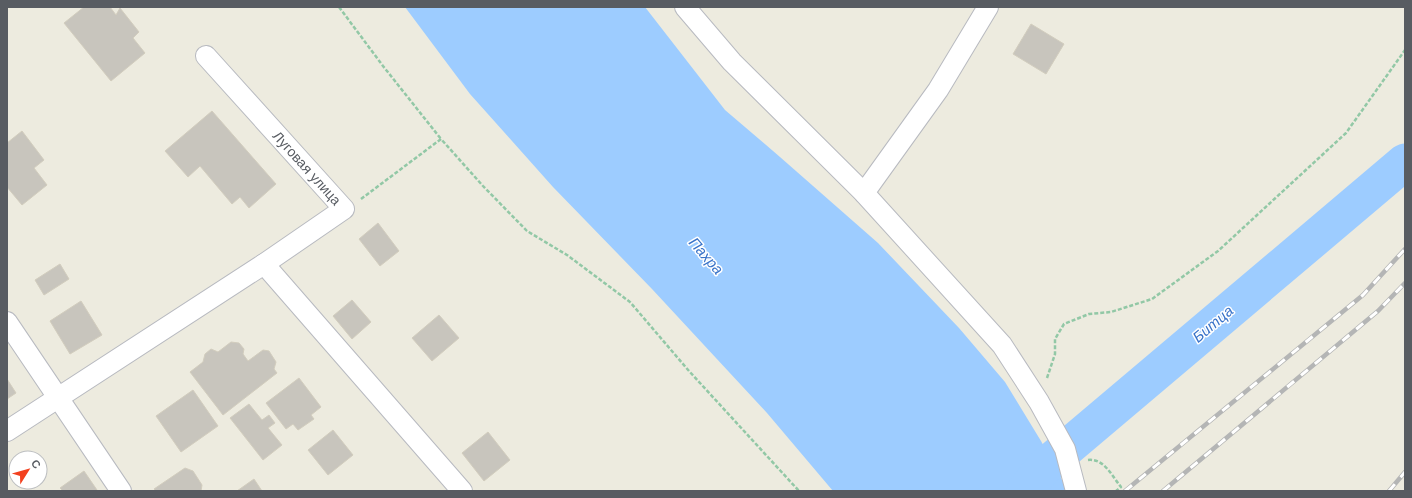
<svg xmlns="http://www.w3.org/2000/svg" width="1412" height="498" font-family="Arial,sans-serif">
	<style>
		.water { fill: #9dccff }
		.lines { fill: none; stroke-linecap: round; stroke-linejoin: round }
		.river { stroke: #9dccff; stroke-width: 37 }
		.building { fill: #c8c5bd; stroke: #d2cdbe }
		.minor-casing { stroke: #b8bac0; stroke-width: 22 }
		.path { stroke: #92c8a6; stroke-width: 2.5; stroke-dasharray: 4 2; stroke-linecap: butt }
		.minor { stroke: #fff; stroke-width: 20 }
		.rail-casing { stroke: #b4b5b5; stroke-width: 4.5 }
		.rail { stroke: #fff; stroke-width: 3; stroke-dasharray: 9; stroke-linecap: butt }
		.labels { text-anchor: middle; stroke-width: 3; stroke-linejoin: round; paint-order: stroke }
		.street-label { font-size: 14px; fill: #585c62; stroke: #fff }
		.water-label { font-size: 15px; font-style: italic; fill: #3973c9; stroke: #fff }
	</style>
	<rect width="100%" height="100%" fill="#edebdf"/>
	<path class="water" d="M405,7H645L725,110L780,157L878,243L959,328L1005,382L1041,441L1068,491H833L767,413L652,289L553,187L470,94Z"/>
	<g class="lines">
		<path class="river" d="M1025,491L1043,468L1405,162"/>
	</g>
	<g class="building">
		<path d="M84,7H110L116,15L120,8L139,32L133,38L145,53L111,81L64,23Z"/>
		<path d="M1031,24L1064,44L1046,74L1013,54Z"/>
		<path d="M212,111L276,184L249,208L240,197L232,204L200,166L188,177L165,151Z"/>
		<path d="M22,131L44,160L34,168L47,185L22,205L7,187V143Z"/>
		<path d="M378,223L399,251L380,266L359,239Z"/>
		<path d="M60,264L69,279L44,295L35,280Z"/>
		<path d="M352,300L371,322L352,339L333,316Z"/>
		<path d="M81,301L102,335L70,354L50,321Z"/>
		<path d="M439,315L459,338L432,361L412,338Z"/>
		<path d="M231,342L239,343L244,349L243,354L248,361L263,350L269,351L276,362L274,369L277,373L223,415L190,372L203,362L205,354L211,349L218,352Z"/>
		<path d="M299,378L321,407L311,415L314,419L298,430L293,424L286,429L266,403Z"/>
		<path d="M7,379L16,393L7,399Z"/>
		<path d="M193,390L218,426L181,452L156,416Z"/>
		<path d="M249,404L262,420L269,415L275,423L268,428L282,445L263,460L230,418Z"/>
		<path d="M333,430L353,455L328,475L308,450Z"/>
		<path d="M488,432L510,460L484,481L462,453Z"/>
		<path d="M185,468L193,471L202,485L201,491H156L154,489Z"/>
		<path d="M84,471L97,490L95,491H63L60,488Z"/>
		<path d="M254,479L262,491H237Z"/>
	</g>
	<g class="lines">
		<defs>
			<g id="minor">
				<path d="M685,7L732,62L864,193L1002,345L1039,402L1065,449L1076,491"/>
				<path d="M864,193L938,90L988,7"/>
				<path d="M264,264L462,491"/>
				<path d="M7,322L121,491"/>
				<path d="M7,431L264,264L344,209L206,56"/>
			</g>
		</defs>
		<use href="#minor" class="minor-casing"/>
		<g class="path">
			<path d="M339,7L383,66L441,139"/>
			<path d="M361,199L441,139L483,186L527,231L567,255L630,302L689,371L799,491"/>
			<path d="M1047,378L1055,354V339L1064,324L1089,314L1111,312L1152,299L1218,251L1346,133L1405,50"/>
			<path d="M1088,460C1104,458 1112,476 1121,487L1116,491"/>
		</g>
		<use href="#minor" class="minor"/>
		<defs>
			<g id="rail">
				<path d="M1125,491L1363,295L1405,249"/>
				<path d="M1163,491L1378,311L1405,283"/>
				<path d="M1389,491L1405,472"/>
			</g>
		</defs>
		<use href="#rail" class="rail-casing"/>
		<use href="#rail" class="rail"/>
	</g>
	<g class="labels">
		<g class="street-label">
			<text transform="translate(307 168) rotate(48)" y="5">Луговая улица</text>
		</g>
		<g class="water-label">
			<text transform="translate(706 256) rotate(49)" y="5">Пахра</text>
			<text transform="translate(1213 324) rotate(-40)" y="5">Битца</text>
		</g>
	</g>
	<rect width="1412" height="498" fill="none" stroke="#585c62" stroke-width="16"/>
	<g transform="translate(28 470) rotate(53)"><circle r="19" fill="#ffffff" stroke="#bcbec0"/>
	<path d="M0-3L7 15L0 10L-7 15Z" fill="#f3411f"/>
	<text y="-6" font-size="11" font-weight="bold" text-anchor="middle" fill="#585c62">С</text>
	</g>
</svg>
